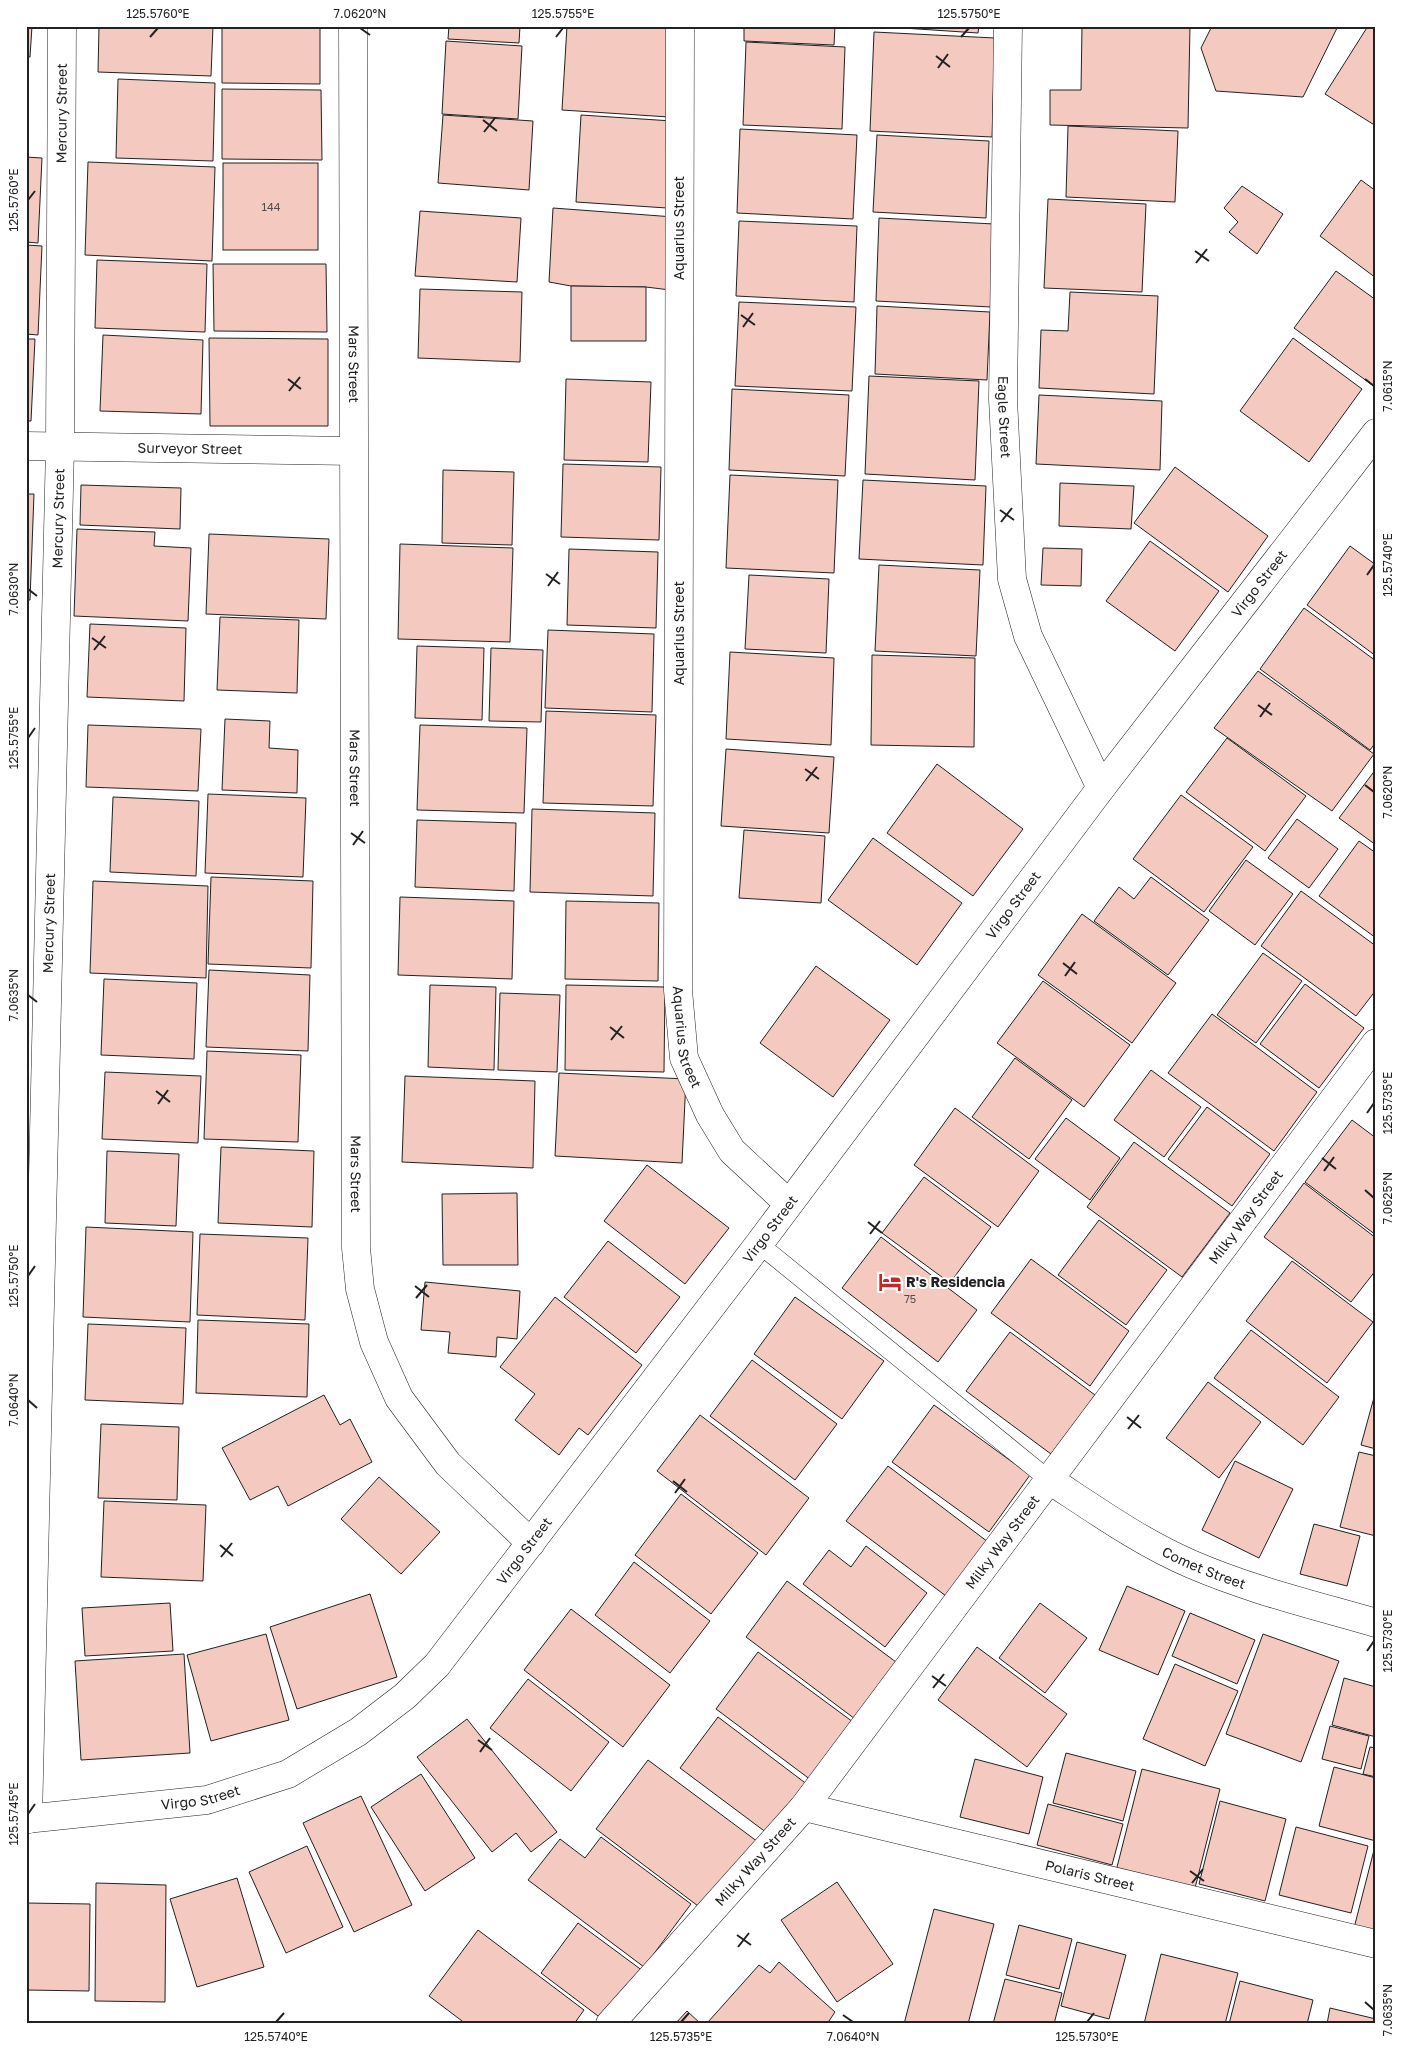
<svg xmlns="http://www.w3.org/2000/svg" width="1402" height="2050" font-family="'Golos Text',sans-serif">
	<style>
		.building { fill: #f3c9c0; stroke: #222 }
		.lines { fill: none; stroke-linecap: round; stroke-linejoin: round }
		.service-casing { stroke: #222; stroke-width: 19 }
		.minor-casing { stroke: #222; stroke-width: 29 }
		.service { stroke: #fff; stroke-width: 18 }
		.minor { stroke: #fff; stroke-width: 28 }
		.ticks { fill: none; stroke: #222; stroke-width: 2 }
		.labels { text-anchor: middle; stroke-width: 4; stroke-linejoin: round; paint-order: stroke }
		.number-label { font-size: 11px; fill: #564c4a }
		.street-label { font-size: 14px; fill: #222; stroke: #fff }
		.poi-label { font-size: 14px; font-weight: bold; fill: #222; stroke: #fff; text-anchor: start }
		.neatline { fill: none; stroke: #222; stroke-width: 2 }
		.ticks-label { font-size: 12px; text-anchor: middle; fill: #222 }
	</style>
	<rect width="100%" height="100%" fill="#fff"/>
	<g class="building">
		<path d="M26,26H32L30,57H26Z"/>
		<path d="M99,26H213L211,76L98,72Z"/>
		<path d="M222,26H320V84L222,83Z"/>
		<path d="M449,26H520L519,43L448,39Z"/>
		<path d="M567,26H675L669,117L562,110Z"/>
		<path d="M744,26H835L834,45L744,41Z"/>
		<path d="M873,26H979L978,33Z"/>
		<path d="M1082,26H1190L1188,128L1050,125V90H1081Z"/>
		<path d="M1212,26H1338L1303,97L1216,91L1201,48Z"/>
		<path d="M1368,26H1376V126L1325,94Z"/>
		<path d="M874,32L995,38L992,137L870,131Z"/>
		<path d="M446,41L522,46L518,119L442,114Z"/>
		<path d="M746,42L845,47L842,129L743,125Z"/>
		<path d="M118,79L215,83L213,161L116,158Z"/>
		<path d="M222,89L321,90L322,160L222,159Z"/>
		<path d="M443,115L533,121L529,190L438,183Z"/>
		<path d="M581,115L672,121L667,208L576,202Z"/>
		<path d="M1068,126L1178,131L1175,202L1066,197Z"/>
		<path d="M740,129L857,135L853,219L737,213Z"/>
		<path d="M877,135L989,141L986,218L873,212Z"/>
		<path d="M26,157L42,158L38,243L26,242Z"/>
		<path d="M88,162L215,167L212,261L85,255Z"/>
		<rect x="223" y="163" width="95" height="87"/>
		<path d="M1361,180L1376,191V278L1320,236Z"/>
		<path d="M1242,186L1283,214L1257,254L1229,232L1238,222L1224,208Z"/>
		<path d="M1048,199L1146,204L1142,292L1044,288Z"/>
		<path d="M553,208L674,217L670,290L646,287L571,286L549,282Z"/>
		<path d="M420,211L521,218L517,282L415,276Z"/>
		<path d="M879,218L994,224L991,307L876,301Z"/>
		<path d="M739,221L857,226L854,302L736,296Z"/>
		<path d="M26,245L42,246L38,335L26,334Z"/>
		<path d="M97,260L207,264L205,332L95,328Z"/>
		<path d="M213,264H326L327,332L214,331Z"/>
		<path d="M1336,271L1376,300L1375,387L1294,328Z"/>
		<path d="M571,286L646,287V341H571Z"/>
		<path d="M420,289L522,292L520,362L418,358Z"/>
		<path d="M1070,292L1158,296L1154,394L1039,388L1041,330L1068,331Z"/>
		<path d="M739,302L856,307L852,391L735,386Z"/>
		<path d="M877,306L990,312L987,380L875,374Z"/>
		<path d="M103,335L203,340L201,414L100,411Z"/>
		<path d="M209,338L328,339V426H210Z"/>
		<path d="M1293,338L1362,389L1309,462L1240,411Z"/>
		<path d="M26,339H35L31,421H26Z"/>
		<path d="M869,376L979,381L975,480L865,474Z"/>
		<path d="M566,379L651,382L648,462L564,460Z"/>
		<path d="M732,389L849,395L845,476L729,470Z"/>
		<path d="M1039,395L1162,401L1160,470L1036,464Z"/>
		<path d="M563,464L661,467L659,540L561,537Z"/>
		<path d="M1175,467L1268,536L1228,592L1134,523Z"/>
		<path d="M443,470L514,472L512,545L442,543Z"/>
		<path d="M730,475L838,480L834,573L726,568Z"/>
		<path d="M863,480L986,486L983,565L859,559Z"/>
		<path d="M1060,483L1134,486L1131,529L1059,526Z"/>
		<path d="M81,485L181,488L180,529L80,525Z"/>
		<path d="M26,494H34L30,600H26Z"/>
		<path d="M77,529L155,532L154,546L191,548L188,621L74,616Z"/>
		<path d="M209,534L329,539L326,619L206,614Z"/>
		<path d="M1150,541L1219,591L1175,651L1106,601Z"/>
		<path d="M400,544L513,548L510,642L398,639Z"/>
		<path d="M1350,546L1376,565V656L1307,605Z"/>
		<path d="M1043,548L1082,549L1081,586L1041,585Z"/>
		<path d="M569,549L658,552L656,628L567,625Z"/>
		<path d="M879,565L980,570L976,656L875,651Z"/>
		<path d="M749,575L829,579L826,653L745,649Z"/>
		<path d="M1304,608L1376,661V742L1370,750L1260,669Z"/>
		<path d="M220,617L299,620L297,693L217,690Z"/>
		<path d="M90,624L186,628L184,701L87,697Z"/>
		<path d="M548,630L654,634L652,712L545,708Z"/>
		<path d="M417,646L484,648L482,720L415,718Z"/>
		<path d="M491,648L543,650L541,722L489,721Z"/>
		<path d="M730,652L834,658L831,745L726,739Z"/>
		<path d="M872,655L975,658L974,747L871,745Z"/>
		<path d="M1258,671L1374,754L1332,811L1214,728Z"/>
		<path d="M546,711L656,715L653,806L543,803Z"/>
		<path d="M225,719L270,721L269,748L298,750L297,793L222,790Z"/>
		<path d="M88,725L201,729L198,791L86,787Z"/>
		<path d="M420,725L527,728L524,813L417,810Z"/>
		<path d="M1227,738L1306,796L1265,851L1186,792Z"/>
		<path d="M726,749L834,757L829,833L721,826Z"/>
		<path d="M937,764L1023,829L973,896L887,833Z"/>
		<path d="M1376,769V845L1339,818Z"/>
		<path d="M208,794L306,798L303,877L205,873Z"/>
		<path d="M1181,795L1253,847L1204,912L1133,859Z"/>
		<path d="M113,797L199,801L196,876L110,872Z"/>
		<path d="M532,809L655,813L653,896L530,892Z"/>
		<path d="M1297,819L1338,849L1309,888L1268,858Z"/>
		<path d="M417,820L516,823L514,891L415,887Z"/>
		<path d="M744,830L825,836L821,903L739,898Z"/>
		<path d="M873,838L962,903L917,965L828,900Z"/>
		<path d="M1359,841L1376,853V938L1319,896Z"/>
		<path d="M1246,860L1293,894L1255,945L1209,911Z"/>
		<path d="M211,877L313,881L311,968L208,964Z"/>
		<path d="M1151,877L1209,920L1168,975L1094,921L1119,887L1134,899Z"/>
		<path d="M93,881L208,886L206,978L90,973Z"/>
		<path d="M1301,891L1376,946V990L1356,1016L1261,946Z"/>
		<path d="M400,897L514,901L512,979L398,975Z"/>
		<path d="M566,901L659,903L658,981L565,979Z"/>
		<path d="M1082,914L1176,983L1132,1043L1038,975Z"/>
		<path d="M1263,953L1302,981L1256,1043L1217,1015Z"/>
		<path d="M816,966L890,1020L833,1097L760,1043Z"/>
		<path d="M209,970L310,975L308,1051L206,1047Z"/>
		<path d="M104,979L197,983L194,1059L101,1055Z"/>
		<path d="M1043,981L1130,1045L1084,1107L997,1043Z"/>
		<path d="M1305,984L1364,1028L1319,1088L1260,1044Z"/>
		<path d="M430,985L496,987L494,1070L428,1067Z"/>
		<path d="M566,985L665,987L664,1072L565,1070Z"/>
		<path d="M500,993L560,995L557,1072L498,1070Z"/>
		<path d="M1212,1014L1317,1092L1274,1151L1168,1073Z"/>
		<path d="M207,1051L301,1055L298,1142L204,1139Z"/>
		<path d="M1015,1058L1072,1100L1029,1159L972,1117Z"/>
		<path d="M1151,1070L1201,1107L1164,1157L1114,1120Z"/>
		<path d="M105,1072L201,1076L198,1143L102,1139Z"/>
		<path d="M559,1073L686,1079L682,1163L555,1156Z"/>
		<path d="M405,1076L535,1081L533,1168L402,1162Z"/>
		<path d="M1207,1107L1270,1154L1232,1206L1168,1159Z"/>
		<path d="M955,1108L1039,1171L998,1227L914,1165Z"/>
		<path d="M1066,1118L1120,1158L1090,1200L1035,1159Z"/>
		<path d="M1352,1120L1376,1138V1235L1305,1182Z"/>
		<path d="M1134,1142L1230,1213L1182,1277L1087,1207Z"/>
		<path d="M221,1147L314,1151L312,1227L218,1223Z"/>
		<path d="M107,1151L179,1154L176,1226L105,1223Z"/>
		<path d="M647,1165L729,1228L685,1284L604,1221Z"/>
		<path d="M924,1177L991,1227L950,1283L882,1233Z"/>
		<path d="M1304,1183L1376,1238V1270L1351,1302L1264,1237Z"/>
		<path d="M517,1193L518,1265H443L442,1194Z"/>
		<path d="M1099,1220L1167,1270L1126,1325L1058,1275Z"/>
		<path d="M86,1227L193,1232L190,1322L83,1317Z"/>
		<path d="M200,1234L308,1238L305,1320L197,1315Z"/>
		<path d="M881,1237L977,1310L938,1362L842,1288Z"/>
		<path d="M608,1241L680,1297L636,1353L564,1297Z"/>
		<path d="M1031,1259L1129,1331L1090,1386L991,1313Z"/>
		<path d="M1292,1261L1373,1322L1327,1383L1246,1321Z"/>
		<path d="M425,1282L520,1291L517,1339L497,1337L496,1357L448,1353L450,1332L421,1330Z"/>
		<path d="M555,1297L642,1365L588,1435L579,1428L559,1455L515,1420L535,1394L500,1367Z"/>
		<path d="M795,1297L884,1361L842,1419L754,1354Z"/>
		<path d="M198,1320L309,1324L307,1397L196,1393Z"/>
		<path d="M88,1324L186,1328L183,1404L85,1400Z"/>
		<path d="M1251,1330L1339,1397L1303,1445L1214,1378Z"/>
		<path d="M1010,1332L1095,1395L1051,1454L966,1391Z"/>
		<path d="M752,1360L837,1424L795,1480L710,1416Z"/>
		<path d="M1208,1382L1261,1422L1219,1478L1166,1438Z"/>
		<path d="M1376,1390V1449L1361,1445Z"/>
		<path d="M324,1395L340,1425L350,1419L372,1462L288,1506L278,1486L250,1500L222,1448Z"/>
		<path d="M934,1405L1030,1475L989,1532L892,1462Z"/>
		<path d="M700,1415L809,1498L766,1555L657,1471Z"/>
		<path d="M101,1424L179,1427L177,1500L98,1498Z"/>
		<path d="M1359,1452L1376,1456V1536L1340,1527Z"/>
		<path d="M1235,1461L1293,1489L1259,1558L1202,1530Z"/>
		<path d="M888,1466L988,1542L946,1596L846,1521Z"/>
		<path d="M379,1477L440,1532L401,1574L341,1519Z"/>
		<path d="M681,1494L758,1553L711,1614L635,1555Z"/>
		<path d="M104,1501L206,1505L203,1581L101,1577Z"/>
		<path d="M1314,1524L1360,1536L1347,1586L1300,1574Z"/>
		<path d="M866,1546L927,1593L885,1647L803,1584L829,1550L851,1567Z"/>
		<path d="M634,1562L710,1621L670,1673L595,1615Z"/>
		<path d="M787,1581L900,1665L859,1722L746,1637Z"/>
		<path d="M1127,1586L1185,1611L1158,1675L1099,1650Z"/>
		<path d="M370,1594L397,1677L297,1709L270,1627Z"/>
		<path d="M170,1603L173,1651L85,1656L82,1608Z"/>
		<path d="M1040,1603L1087,1638L1045,1693L999,1658Z"/>
		<path d="M571,1609L670,1685L623,1747L524,1670Z"/>
		<path d="M1190,1613L1255,1640L1237,1684L1172,1656Z"/>
		<path d="M266,1634L289,1720L211,1741L187,1655Z"/>
		<path d="M1263,1634L1339,1661L1301,1762L1226,1734Z"/>
		<path d="M977,1647L1067,1714L1027,1767L938,1700Z"/>
		<path d="M758,1652L853,1722L811,1780L716,1709Z"/>
		<path d="M184,1654L190,1753L81,1760L75,1661Z"/>
		<path d="M1175,1664L1238,1691L1205,1766L1143,1739Z"/>
		<path d="M1344,1678L1376,1687V1737L1332,1725Z"/>
		<path d="M528,1679L609,1742L571,1791L490,1728Z"/>
		<path d="M718,1717L808,1785L771,1836L680,1768Z"/>
		<path d="M467,1719L557,1832L531,1852L516,1833L492,1852L417,1757Z"/>
		<path d="M1330,1726L1369,1736L1361,1769L1322,1759Z"/>
		<path d="M1370,1747L1376,1748V1777L1363,1774Z"/>
		<path d="M1066,1753L1136,1771L1123,1821L1053,1803Z"/>
		<path d="M975,1759L1043,1777L1029,1834L960,1817Z"/>
		<path d="M648,1760L758,1842L706,1912L596,1829Z"/>
		<path d="M1334,1767L1376,1778V1841L1319,1826Z"/>
		<path d="M1142,1769L1220,1789L1194,1892L1116,1871Z"/>
		<path d="M421,1774L475,1858L425,1891L371,1807Z"/>
		<path d="M361,1796L412,1905L354,1932L303,1823Z"/>
		<path d="M1220,1801L1286,1819L1265,1901L1199,1884Z"/>
		<path d="M1048,1804L1123,1824L1112,1865L1037,1845Z"/>
		<path d="M1296,1827L1368,1846L1351,1913L1279,1895Z"/>
		<path d="M601,1837L691,1904L644,1967L528,1880L560,1839L585,1858Z"/>
		<path d="M307,1846L343,1927L286,1953L249,1872Z"/>
		<path d="M1374,1850H1376V1938L1353,1932Z"/>
		<path d="M237,1878L264,1967L197,1987L170,1899Z"/>
		<path d="M837,1882L893,1964L837,2002L781,1920Z"/>
		<path d="M96,1883L166,1885L165,2002L95,2001Z"/>
		<path d="M26,1903L90,1904L89,1991L26,1990Z"/>
		<path d="M934,1909L994,1924L968,2024H904Z"/>
		<path d="M578,1923L643,1971L606,2022L541,1973Z"/>
		<path d="M1019,1925L1072,1939L1059,1989L1006,1975Z"/>
		<path d="M478,1930L584,2010L574,2024H466L429,1996Z"/>
		<path d="M1077,1942L1126,1955L1109,2019L1061,2006Z"/>
		<path d="M1161,1954L1238,1973L1225,2024H1144Z"/>
		<path d="M779,1962L835,2012L827,2024H710L708,2022L759,1965L770,1973Z"/>
		<path d="M1005,1979L1062,1993L1054,2024H993Z"/>
		<path d="M1240,1981L1313,2000L1307,2024H1229Z"/>
		<path d="M1330,2008L1376,2019V2024H1327Z"/>
		<path d="M687,2011L701,2024H675Z"/>
	</g>
	<g class="lines">
		<defs>
			<path id="service" d="M759,1244L1048,1479"/>
			<g id="minor">
				<path id="s1" d="M353,26L356,1248L360,1289L374,1342L399,1398L448,1464L531,1543"/>
				<path id="s2" d="M680,26L678,990L684,1058L710,1115L732,1151L788,1203"/>
				<path id="s3" d="M1008,26L1003,399L1012,579L1028,636L1101,788"/>
				<path id="s4" d="M26,446L353,451"/>
				<path id="s5" d="M1048,1479C1094,1509 1140,1542 1191,1564C1251,1590 1314,1605 1376,1623"/>
				<path id="s6" d="M804,1807L1376,1944"/>
				<path id="s7" d="M26,1819L207,1800L288,1774L358,1732L405,1696L437,1665L759,1244L1101,788L1376,433"/>
				<path id="s8" d="M28,1819L60,446L62,26"/>
				<path id="s9" d="M610,2024L804,1807L1376,1043"/>
			</g>
		</defs>
		<use href="#service" class="service-casing"/>
		<use href="#minor" class="minor-casing"/>
		<use href="#service" class="service"/>
		<use href="#minor" class="minor"/>
	</g>
	<path class="ticks" d="M360,28L370,35M150,37L158,28M556,37L563,28M961,37L969,28M936,56L950,67M938,68L948,54M483,120L497,131M484,132L495,118M28,200L35,191M1195,251L1209,261M1196,263L1207,249M741,315L755,325M743,327L753,313M288,379L301,389M1365,379L1374,386M289,391L300,377M1000,510L1014,520M1001,522L1012,508M546,574L560,584M1367,575L1374,565M548,586L558,572M28,589L37,596M92,638L106,648M94,650L105,636M1258,705L1272,715M1260,717L1270,703M28,738L35,728M805,769L819,779M806,781L817,767M1365,785L1374,792M351,833L365,843M353,845L363,831M1063,963L1077,974M1065,976L1075,962M28,995L37,1002M610,1027L624,1038M611,1040L622,1026M156,1091L170,1102M158,1104L168,1090M1367,1113L1374,1103M1322,1158L1336,1169M1324,1171L1334,1157M1365,1190L1374,1198M868,1222L882,1233M870,1234L880,1221M28,1276L35,1266M415,1286L429,1297M416,1298L427,1285M28,1400L37,1408M1127,1417L1141,1428M1128,1429L1139,1415M673,1481L687,1492M675,1493L685,1479M220,1545L233,1556M221,1557L232,1543M1367,1651L1374,1641M932,1676L946,1686M933,1688L944,1674M478,1740L492,1750M480,1752L490,1738M28,1814L35,1804M1190,1871L1204,1881M1192,1883L1203,1869M737,1935L751,1945M738,1947L749,1933M1365,2002L1374,2010M843,2015L853,2022M276,2022L284,2013M681,2022L689,2013M1087,2022L1094,2013"/>
	<defs>
		<symbol id="hotel-bare" viewBox="-9 -9 18 18"><path d="M-6-4.5h1.5V1H6V5H4.5V3h-9V5H-6ZM-4 0a1.8 1.8 0 1 1 3.6 0ZM.5 0V-2.5h3Q6-2.5 6 0Z" fill="#c62828" stroke="#fff" stroke-width="2.5" paint-order="stroke"/></symbol>
	</defs>
	<g fill-rule="evenodd">
		<use href="#hotel-bare" x="874" y="1266" width="32" height="32"/>
	</g>
	<g class="labels">
		<g class="number-label">
			<text x="271" y="211">144</text>
			<text x="910" y="1303">75</text>
		</g>
		<g class="street-label">
			<text dy="5" stroke="none"><textPath href="#s8" startOffset="1706">Mercury Street</textPath></text>
			<text transform="translate(679 228) rotate(-90)" y="5">Aquarius Street</text>
			<text dy="5" stroke="none"><textPath href="#s1" startOffset="338">Mars Street</textPath></text>
			<text dy="5" stroke="none"><textPath href="#s3" startOffset="391">Eagle Street</textPath></text>
			<text dy="5" stroke="none"><textPath href="#s4" startOffset="164">Surveyor Street</textPath></text>
			<text dy="5" stroke="none"><textPath href="#s8" startOffset="1301">Mercury Street</textPath></text>
			<text dy="5" stroke="none"><textPath href="#s7" startOffset="1811">Virgo Street</textPath></text>
			<text transform="translate(679 633) rotate(-90)" y="5">Aquarius Street</text>
			<text dy="5" stroke="none"><textPath href="#s1" startOffset="742">Mars Street</textPath></text>
			<text dy="5" stroke="none"><textPath href="#s7" startOffset="1406">Virgo Street</textPath></text>
			<text dy="5" stroke="none"><textPath href="#s8" startOffset="896">Mercury Street</textPath></text>
			<text dy="5" stroke="none"><textPath href="#s2" startOffset="1012">Aquarius Street</textPath></text>
			<text dy="5" stroke="none"><textPath href="#s1" startOffset="1148">Mars Street</textPath></text>
			<text dy="5" stroke="none"><textPath href="#s9" startOffset="1028">Milky Way Street</textPath></text>
			<text dy="5" stroke="none"><textPath href="#s7" startOffset="1001">Virgo Street</textPath></text>
			<text dy="5" stroke="none"><textPath href="#s9" startOffset="622">Milky Way Street</textPath></text>
			<text dy="5" stroke="none"><textPath href="#s7" startOffset="596">Virgo Street</textPath></text>
			<text dy="5" stroke="none"><textPath href="#s5" startOffset="180">Comet Street</textPath></text>
			<text dy="5" stroke="none"><textPath href="#s7" startOffset="176">Virgo Street</textPath></text>
			<text dy="5" stroke="none"><textPath href="#s9" startOffset="218">Milky Way Street</textPath></text>
			<text dy="5" stroke="none"><textPath href="#s6" startOffset="294">Polaris Street</textPath></text>
		</g>
		<g class="poi-label">
			<text x="906" y="1287">R's Residencia</text>
		</g>
	</g>
	<rect width="1402" height="2050" fill="none" stroke="#ffffff" stroke-width="55"/>
	<rect x="28" y="28" width="1346" height="1994" class="neatline"/>
	<g class="ticks-label">
		<text x="158" y="18">125.5760°E</text>
		<text x="360" y="18">7.0620°N</text>
		<text x="563" y="18">125.5755°E</text>
		<text x="969" y="18">125.5750°E</text>
		<text transform="translate(14 200) rotate(-90)" y="4">125.5760°E</text>
		<text transform="translate(1388 386) rotate(-90)" y="4">7.0615°N</text>
		<text transform="translate(1388 565) rotate(-90)" y="4">125.5740°E</text>
		<text transform="translate(14 589) rotate(-90)" y="4">7.0630°N</text>
		<text transform="translate(14 738) rotate(-90)" y="4">125.5755°E</text>
		<text transform="translate(1388 792) rotate(-90)" y="4">7.0620°N</text>
		<text transform="translate(14 995) rotate(-90)" y="4">7.0635°N</text>
		<text transform="translate(1388 1103) rotate(-90)" y="4">125.5735°E</text>
		<text transform="translate(1388 1198) rotate(-90)" y="4">7.0625°N</text>
		<text transform="translate(14 1276) rotate(-90)" y="4">125.5750°E</text>
		<text transform="translate(14 1400) rotate(-90)" y="4">7.0640°N</text>
		<text transform="translate(1388 1641) rotate(-90)" y="4">125.5730°E</text>
		<text transform="translate(14 1814) rotate(-90)" y="4">125.5745°E</text>
		<text transform="translate(1388 2010) rotate(-90)" y="4">7.0635°N</text>
		<text x="276" y="2041">125.5740°E</text>
		<text x="681" y="2041">125.5735°E</text>
		<text x="853" y="2041">7.0640°N</text>
		<text x="1087" y="2041">125.5730°E</text>
	</g>
</svg>
